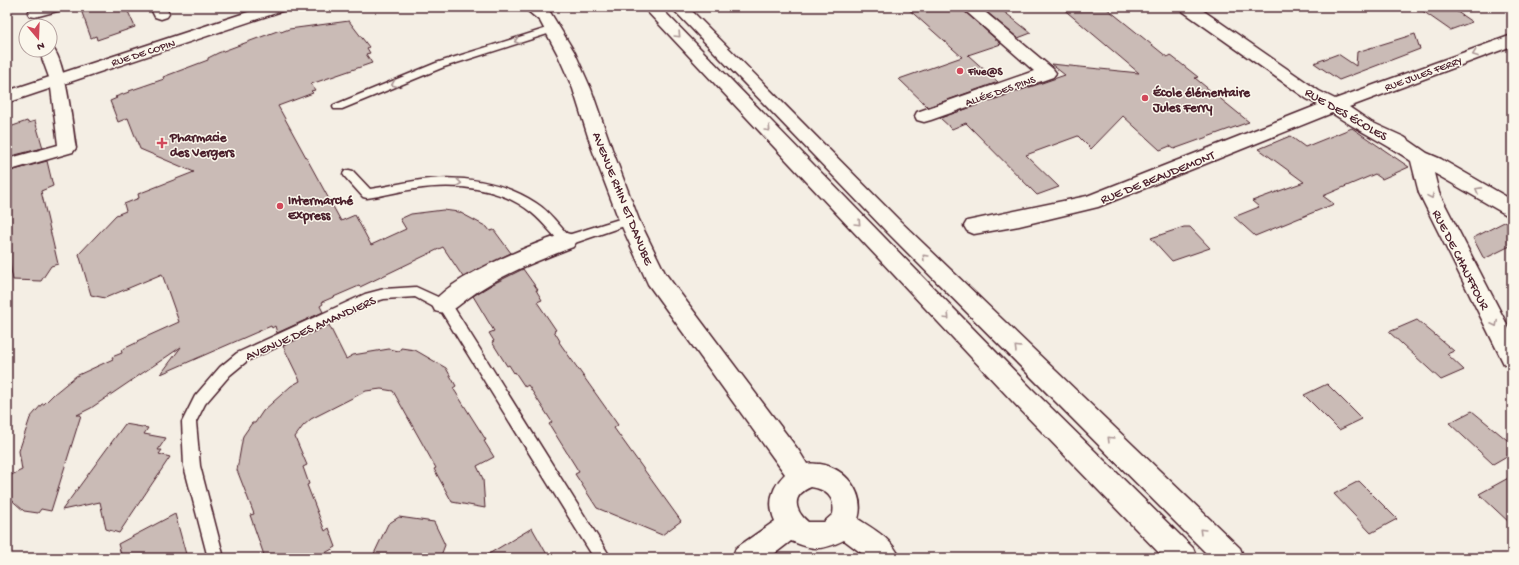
<svg xmlns="http://www.w3.org/2000/svg" width="1519" height="565" font-family="'Gochi Hand',sans-serif">
	<style>
		.building { fill: #cabbb6; stroke: #4a1f2b }
		.lines { fill: none; stroke-linecap: round; stroke-linejoin: round }
		.service-casing { stroke: #4a1f2b; stroke-width: 3 }
		.pedestrian-casing { stroke: #4a1f2b; stroke-width: 3 }
		.minor-casing { stroke: #4a1f2b; stroke-width: 3 }
		.trunk-casing { stroke: #4a1f2b; stroke-width: 3 }
		.service { fill: #fbf7ec; fill-rule: evenodd }
		.pedestrian { fill: #fbf7ec; fill-rule: evenodd }
		.minor { fill: #fbf7ec; fill-rule: evenodd }
		.trunk { fill: #fbf7ec; fill-rule: evenodd }
		.oneway { stroke: #ab9695 }
		.poi-dot { fill: #d1495b; stroke: #fbf7ec; stroke-width: 1.5 }
		.labels { text-anchor: middle; stroke-width: 3; stroke-linejoin: round; paint-order: stroke }
		.far-street-label { font-size: 11px; fill: #4a1f2b; stroke: #fbf7ec }
		.far-poi-label { font-size: 11px; font-weight: bold; fill: #4a1f2b; stroke: #fbf7ec; text-anchor: start }
		.poi-label { font-size: 13px; font-weight: bold; fill: #4a1f2b; stroke: #fbf7ec; text-anchor: start }
		.street-label { font-size: 13px; fill: #4a1f2b; stroke: #fbf7ec }
	</style>
	<rect width="100%" height="100%" fill="#f4eee4"/>
	<filter id="ink" filterUnits="userSpaceOnUse"><feTurbulence type="fractalNoise" baseFrequency=".025" numOctaves="2"/><feDisplacementMap in="SourceGraphic" scale="8" xChannelSelector="R" yChannelSelector="G"/><feConvolveMatrix kernelMatrix="1 2 1 2 8 2 1 2 1" color-interpolation-filters="sRGB"/></filter>
	<g filter="url(#ink)">
		<g class="building">
			<path d="M80,7H126L135,27L97,40L96,36L91,38Z"/>
			<path d="M906,7H960L1001,44L968,55L998,82L928,107L899,79L962,57Z"/>
			<path d="M981,7H998L1031,33L1018,38Z"/>
			<path d="M1061,7H1105L1167,57L1170,55L1198,77L1195,78L1249,122L1174,149L1170,146L1160,150L1123,116L1091,149L1078,136L1026,155L1059,187L1037,195L966,123L952,129L940,118L1065,75L1051,64L1139,73Z"/>
			<path d="M1417,7H1450L1472,22L1450,30Z"/>
			<path d="M349,21L369,47L367,48L370,53L366,54L372,63L311,84L315,90L311,91L313,93L278,106L341,221L355,215L371,245L406,229L400,219L411,214L443,210L459,212L487,227L490,231L494,230L511,253L463,277L443,247L360,287L359,286L322,302L323,304L320,306L323,312L277,333L275,326L272,328L271,326L161,374L181,347L91,408L77,415H81L51,511L41,509L38,513L24,511L7,496V477L22,470L19,451L30,418L42,404H44L54,394L76,376L113,359L112,357L122,353L121,350L138,342L137,341L179,322L162,274L105,298L91,295L79,254L116,215L126,211L124,204L139,198L138,194L194,172L140,149L128,118L118,122L110,101L117,98L115,97L129,92V91L164,79L163,77L208,60V58L218,53L261,37L280,30L281,32L289,29Z"/>
			<path d="M1415,34L1420,49L1339,80L1314,63L1338,54L1356,66L1357,52Z"/>
			<path d="M27,121L28,123L35,121L43,148L7,157V128Z"/>
			<path d="M1352,128L1409,167L1382,179L1375,174L1323,196L1334,204L1255,236L1234,217L1259,207L1252,201L1304,182L1259,149L1290,136L1305,147Z"/>
			<path d="M47,161L53,186L41,191L58,264L51,266L41,281L13,280L7,248V172Z"/>
			<path d="M1512,218V245L1484,259L1473,238Z"/>
			<path d="M1184,227H1190L1210,248L1172,261L1151,238Z"/>
			<path d="M523,269L538,290H536L542,300L537,302L556,330L554,331L560,341L559,342L618,425L614,428L681,521L662,535L597,508L575,474L579,472L549,424L552,422L528,385L525,387L515,372L514,373L509,365L507,366L492,342L494,341L489,333L494,331L473,296L493,284Z"/>
			<path d="M1417,320L1454,351L1447,354L1464,370L1441,380L1389,332Z"/>
			<path d="M329,325L346,359L353,355L389,349L399,351L401,348L415,350L446,368L456,386L453,388L486,440L484,441L494,457L477,466L483,479L485,508L452,502L434,469L436,468L393,391L381,389L366,391L311,419L303,426L295,437L307,465L303,467L309,484L307,485L325,531L329,528L336,547L316,558H265L250,515L254,514L237,470L243,436L252,423H255L263,411L291,386L300,381L283,346Z"/>
			<path d="M1327,384L1362,419L1339,430L1304,395Z"/>
			<path d="M1472,411L1512,444V453L1493,464L1449,423Z"/>
			<path d="M125,424L148,428L144,434L166,438L158,450H162L159,454L170,457L119,533L106,529L100,502L62,510Z"/>
			<path d="M1512,476V525L1479,494Z"/>
			<path d="M1359,481L1397,519L1371,533L1334,494Z"/>
			<path d="M175,514L187,558H122L118,544Z"/>
			<path d="M399,517L434,522L445,545L440,558H372L388,524Z"/>
			<path d="M532,528L549,558H482Z"/>
		</g>
		<g class="lines">
			<defs>
				<g id="service">
					<path d="M554,26L559,29L557,31L444,67L342,109H334L333,107L334,105L436,63Z"/>
					<path d="M349,170L353,171L370,189C387,187 404,182 421,180C460,175 503,181 536,203C549,211 558,224 568,235L629,216L633,217L635,220L633,223L566,246L562,244C552,234 543,222 532,213C501,187 454,183 415,189C399,191 383,196 367,198L363,197L345,177L343,174L345,171Z"/>
					<path d="M416,287L451,303L611,558H594L441,311L415,297L384,299L374,302L247,361L230,375L205,404L196,422L200,466L224,558H208L184,466L182,422L195,396L220,367L237,353L365,294L384,289Z"/>
				</g>
				<g id="pedestrian">
					<path d="M40,7H63L61,10L35,17L30,16L28,13L30,10Z"/>
					<path d="M50,46C65,52 73,131 76,148L73,152L7,171V159L58,145L50,80L39,50H50Z"/>
				</g>
				<g id="minor">
					<path d="M150,7H166L169,14L167,17L161,19L155,17Z"/>
					<path d="M263,7H287L285,10L7,103V91Z"/>
					<path d="M527,7H543L550,12L575,53L591,89L612,149L639,220L665,273L799,451L807,464C812,463 815,464 820,464C845,468 866,493 858,519C875,530 892,539 900,558H868L844,540C822,551 813,550 791,541L769,558H732L736,548L775,521C767,503 772,487 785,474L648,284L619,220L592,149L573,89L557,53L540,21L528,11ZM811,487C825,489 836,497 833,514L824,522H808C794,510 791,495 811,487Z"/>
					<path d="M961,7H979L1053,69L1056,73L1053,77L931,120L924,122L917,120L915,116L917,112L1034,71Z"/>
					<path d="M1179,7H1198L1319,91L1335,99L1512,35V46L1349,107L1371,122L1404,137L1427,153L1441,159L1512,200V216L1505,214L1434,173L1439,193L1512,334V367L1504,364L1419,193L1411,161C1386,143 1358,131 1332,113L1098,207L1019,226L974,234L967,231L964,226L967,221L1087,196L1318,105L1307,99L1181,10Z"/>
					<path d="M566,233L573,235L577,241L573,247C537,261 499,275 467,299C456,307 450,316 435,311L432,305C445,279 537,242 566,233Z"/>
				</g>
				<g id="trunk">
					<path d="M643,7H660L1032,389L1193,548L1197,558H1164L1014,403Z"/>
					<path d="M671,7H688L900,221L1240,548L1244,558H1211L886,231Z"/>
				</g>
			</defs>
			<use href="#service" class="service-casing"/>
			<use href="#pedestrian" class="pedestrian-casing"/>
			<use href="#minor" class="minor-casing"/>
			<use href="#trunk" class="trunk-casing"/>
			<use href="#service" class="service"/>
			<use href="#pedestrian" class="pedestrian"/>
			<use href="#minor" class="minor"/>
			<use href="#trunk" class="trunk"/>
		</g>
		<defs><path id="oneway-chevron" d="M-2-3.5L2.5 0L-2 3.5" fill="none" stroke-width="1.6" stroke-linecap="round" stroke-linejoin="round"/></defs>
		<g class="oneway">
			<use href="#oneway-chevron" transform="translate(678 35) rotate(46)"/>
			<use href="#oneway-chevron" transform="translate(517 41) rotate(162)"/>
			<use href="#oneway-chevron" transform="translate(1475 54) rotate(160)"/>
			<use href="#oneway-chevron" transform="translate(394 84) rotate(158)"/>
			<use href="#oneway-chevron" transform="translate(768 129) rotate(46)"/>
			<use href="#oneway-chevron" transform="translate(459 183) rotate(6)"/>
			<use href="#oneway-chevron" transform="translate(1478 190) rotate(-151)"/>
			<use href="#oneway-chevron" transform="translate(1431 196) rotate(66)"/>
			<use href="#oneway-chevron" transform="translate(858 223) rotate(46)"/>
			<use href="#oneway-chevron" transform="translate(925 257) rotate(-135)"/>
			<use href="#oneway-chevron" transform="translate(947 317) rotate(46)"/>
			<use href="#oneway-chevron" transform="translate(1495 324) rotate(63)"/>
			<use href="#oneway-chevron" transform="translate(1017 348) rotate(-135)"/>
			<use href="#oneway-chevron" transform="translate(1110 439) rotate(-135)"/>
			<use href="#oneway-chevron" transform="translate(1202 531) rotate(-135)"/>
		</g>
	</g>
	<g class="poi-dot">
		<circle cx="960" cy="71" r="4"/>
		<circle cx="1145" cy="98" r="4"/>
		<path d="M160 137h4v4h4v4h-4v4h-4v-4h-4v-4h4z"/>
		<circle cx="280" cy="206" r="4"/>
	</g>
	<g class="labels">
		<g class="far-street-label">
			<text transform="translate(143 52) rotate(-18)" y="4">RUE DE COPIN</text>
			<text transform="translate(1423 73) rotate(-20)" y="4">RUE JULES FERRY</text>
			<text transform="translate(1000 90) rotate(-19)" y="4">ALLÉE DES PINS</text>
		</g>
		<g class="far-poi-label">
			<text x="968" y="75">Five@S</text>
		</g>
		<g class="poi-label">
			<text x="1153" y="96">École élémentaire<tspan x="1153" dy="15">Jules Ferry</tspan></text>
			<text x="170" y="141">Pharmacie<tspan x="170" dy="15">des Vergers</tspan></text>
			<text x="288" y="204">Intermarché<tspan x="288" dy="15">Express</tspan></text>
		</g>
		<g class="street-label">
			<text transform="translate(1347 113) rotate(30)" y="5">RUE DES ÉCOLES</text>
			<text transform="translate(1157 176) rotate(-22)" y="5">RUE DE BEAUDEMONT</text>
			<text transform="translate(624 198) rotate(68)" y="5">AVENUE RHIN ET DANUBE</text>
			<text transform="translate(1462 259) rotate(63)" y="5">RUE DE CHAUFFOUR</text>
			<text transform="translate(310 327) rotate(-24)" y="5">AVENUE DES AMANDIERS</text>
		</g>
	</g>
	<rect width="1519" height="565" fill="none" stroke="#fbf7ec" stroke-width="24"/>
	<rect x="12" y="12" width="1495" height="541" fill="none" stroke="#4a1f2b" stroke-width="1.5" filter="url(#ink)"/>
	<g transform="translate(38 38) rotate(161)"><circle r="19" fill="#fbf7ec" stroke="#b4a19f"/>
	<path d="M0-3L7 15L0 10L-7 15Z" fill="#d1495b"/>
	<text y="-6" font-size="11" font-weight="bold" text-anchor="middle" fill="#4a1f2b">N</text>
	</g>
</svg>
